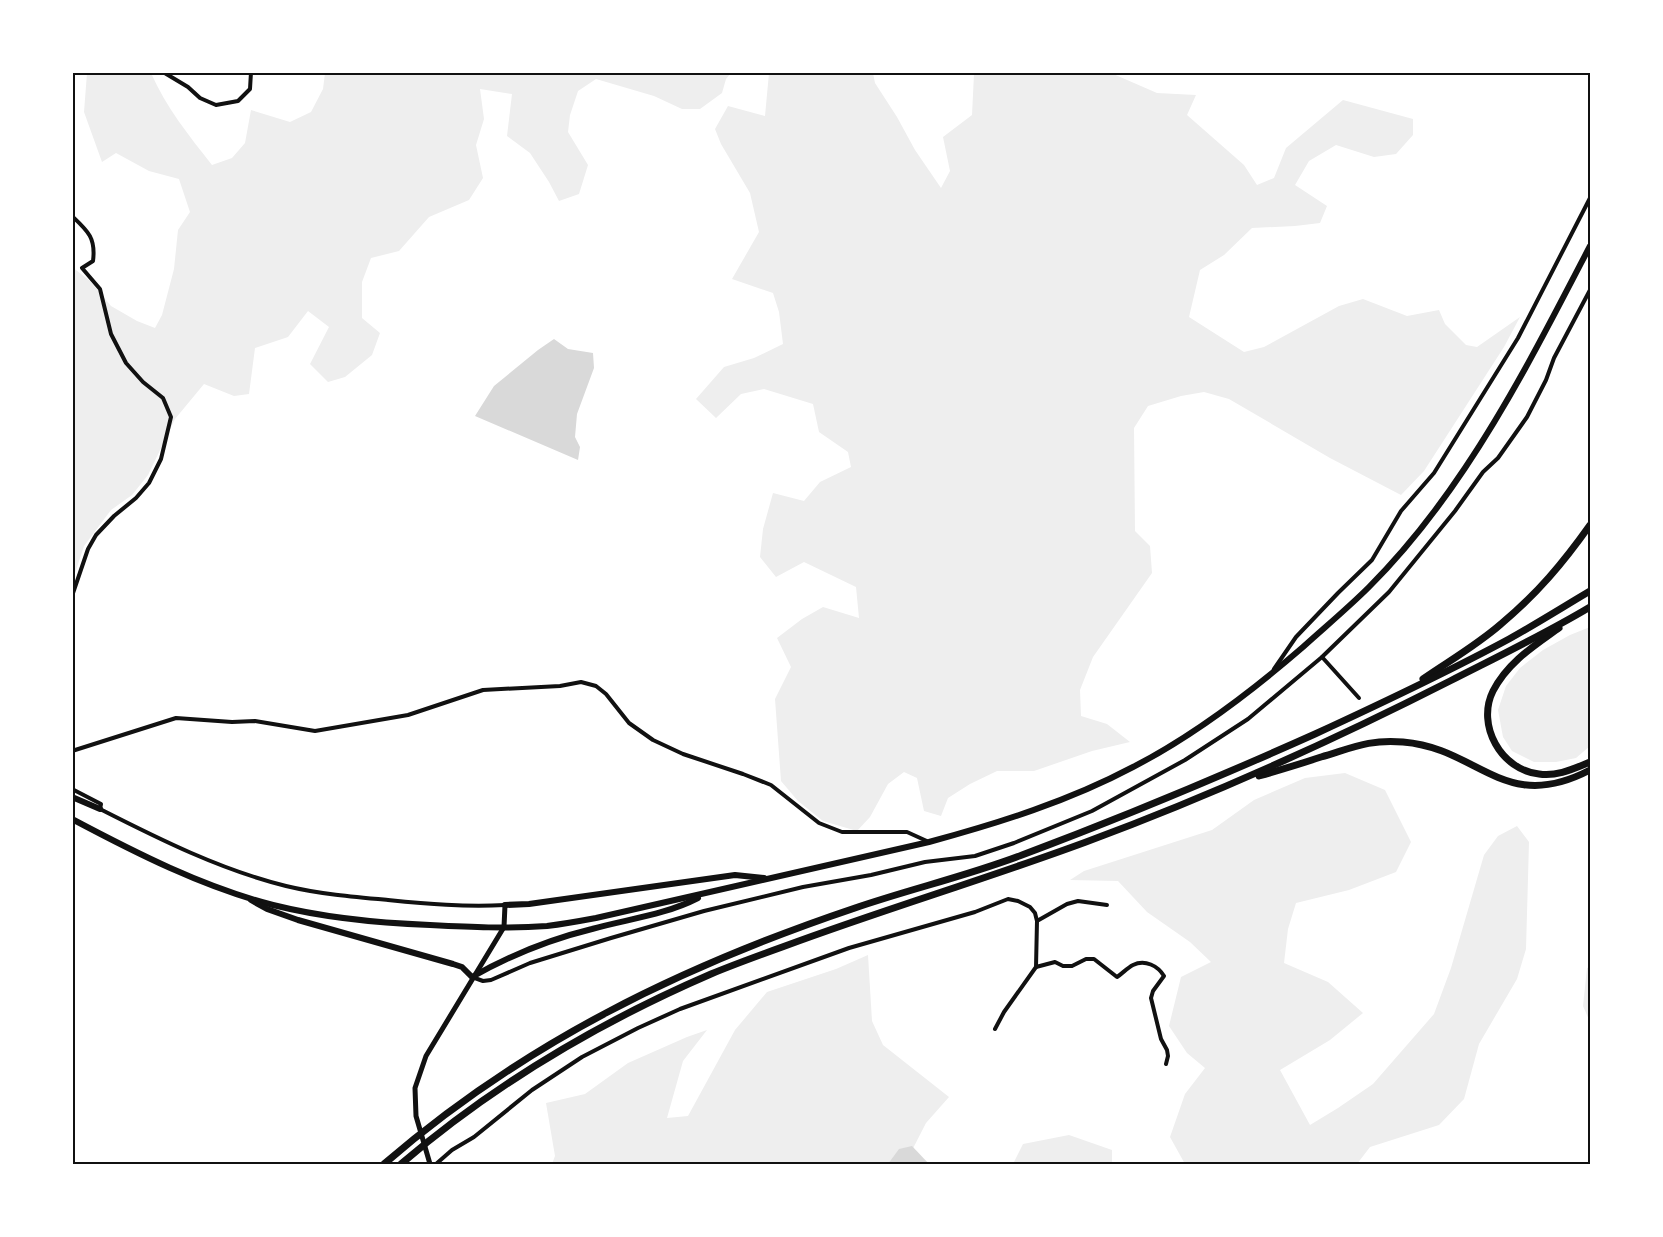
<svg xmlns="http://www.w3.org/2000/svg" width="1663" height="1237" font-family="'Golos Text',sans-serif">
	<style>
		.green { fill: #eee }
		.water { fill: #d9d9d9 }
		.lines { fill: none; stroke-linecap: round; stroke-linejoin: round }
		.minor { stroke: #111; stroke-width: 4 }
		.tertiary { stroke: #111; stroke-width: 5 }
		.primary { stroke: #111; stroke-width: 6 }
		.motorway { stroke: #111; stroke-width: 7 }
		.neatline { fill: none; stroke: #111; stroke-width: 2 }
	</style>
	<rect width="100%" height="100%" fill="#fff"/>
	<g class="green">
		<path d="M87,73H151C166,107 189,136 212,165L232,158L245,143L251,110L290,122L311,112L323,89L325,73H731L726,79L722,93L700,109H682L654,96L596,79L578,91L570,115L568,132L588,165L579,194L559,201L549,182L530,153L507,136L512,94L480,89L484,119L476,145L483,178L469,200L429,217L399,251L371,258L362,282V318L380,333L372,355L345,377L328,382L310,364L329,327L308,311L288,337L255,348L249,394L234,396L204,384L175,419L148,475L132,495L111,510L84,546L75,573L73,575L72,267L90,281L111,306L137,321L155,328L162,315L174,269L178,230L190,212L179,179L149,171L116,153L102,162L84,112Z"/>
		<path d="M769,73H873L875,83L897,117L915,150L941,188L950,171L943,137L972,115L974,74L977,73H1111L1157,93L1196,95L1187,115L1244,165L1257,185L1274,178L1286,148L1343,100L1413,119V135L1396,154L1374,157L1336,145L1309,161L1295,185L1327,206L1320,223L1295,226L1252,228L1224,255L1200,270L1189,317L1244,352L1264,347L1339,306L1363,299L1407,316L1439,310L1445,324L1466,345L1477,347L1520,317L1504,347L1424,471L1401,495L1330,458L1229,399L1204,392L1181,396L1148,406L1134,428L1135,531L1150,546L1152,573L1093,657L1080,690L1081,716L1107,724L1130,742L1092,751L1034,771H997L970,784L948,798L941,816L924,811L917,778L904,772L888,784L870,817L857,831L823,821L798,801L781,781L775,699L791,667L777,638L802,619L823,607L859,618L856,587L804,562L776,577L760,557L763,529L773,493L804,501L820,482L851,467L848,452L819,432L813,404L764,389L741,394L716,418L696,399L724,367L754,358L783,344L779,312L773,293L732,279L759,232L750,193L721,144L715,129L728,106L765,116Z"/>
		<path d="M1590,627V746L1576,758L1556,762H1534L1512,751L1503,737L1498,710L1506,686L1520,668L1543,650L1570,635Z"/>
		<path d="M1345,773L1385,790L1411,842L1396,872L1349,890L1296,903L1288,929L1284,963L1328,982L1363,1013L1330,1040L1280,1070L1310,1125L1338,1108L1373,1084L1434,1014L1451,968L1484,855L1498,836L1517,826L1529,842L1526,949L1517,979L1479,1044L1464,1099L1439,1125L1370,1147L1357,1164H1185L1170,1137L1185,1094L1205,1068L1187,1053L1169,1026L1181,977L1211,962L1190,942L1147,912L1118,881L1070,880L1084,871L1212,830L1254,800L1305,778Z"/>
		<path d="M868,955L872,1021L883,1045L949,1097L926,1123L905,1164H552L555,1156L546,1103L585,1094L628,1063L687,1037L707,1030L683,1061L667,1118L688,1116L735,1030L767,992L836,969Z"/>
		<path d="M1590,967V1022L1583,1006L1587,968Z"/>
		<path d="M1069,1135L1112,1150V1164H1013L1023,1144Z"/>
	</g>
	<g class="water">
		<path d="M554,339L568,349L593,353L594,368L577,414L575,437L580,447L578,460L475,416L494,386L538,350Z"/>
		<path d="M912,1146L929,1164H888L899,1149Z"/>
	</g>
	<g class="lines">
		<g class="minor">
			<path d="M163,72L188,87L200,98L216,105L238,101L250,89L251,72"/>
			<path d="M72,216C88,231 96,238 93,261L82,268L100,289L111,334L126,363L143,382L163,398L171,417L161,459L149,483L136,498L114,516L96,535L88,549L72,596"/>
			<path d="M1322,657L1359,698"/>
			<path d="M1274,669L1296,637L1338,593L1372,560L1401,511L1434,473L1518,338L1590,198"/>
			<path d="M72,751L176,718L232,722L255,721L315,731L408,715L483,690L560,686L581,682L596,686L606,694L629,723L653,740L683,754L743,774L771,785L819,823L842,832H907L929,842"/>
			<path d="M72,789L101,804L100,809C159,839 221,870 286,886C319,894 354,897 388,900C428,904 464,907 505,905"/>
			<path d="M1037,921L1067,904L1078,901L1107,905"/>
			<path d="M472,977L483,981L491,980L530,963L611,938L704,911L803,887L871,875L925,862L975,856L1014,843L1092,811L1185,760L1248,719L1322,657L1389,592L1455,511L1483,472L1498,458L1527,417L1546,380L1554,358L1590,290"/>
			<path d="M995,1029L1004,1012L1036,967"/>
			<path d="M436,1164L452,1150L474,1137L532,1090L582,1057L638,1028L680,1009L849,948L975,912L1008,899L1018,901L1030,907L1035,913L1037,921L1036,967L1055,962L1063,966H1072L1086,959H1094L1117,977C1123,973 1127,968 1133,965C1145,959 1158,966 1164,976L1153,991L1151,998L1161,1039L1167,1050L1168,1056L1166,1064"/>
		</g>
		<path class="tertiary" d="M430,1164L416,1116L415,1088L426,1056L504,927L505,905"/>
		<g class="primary">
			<path d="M72,797L100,809"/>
			<path d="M72,819C136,853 203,887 273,905C325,918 377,923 430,925C469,927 508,929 547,926C563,924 580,921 596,918L929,842C999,823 1069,801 1133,767C1195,735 1251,692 1303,647C1325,627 1348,608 1369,587C1404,552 1437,510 1465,468C1512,398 1551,321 1590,246"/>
			<path d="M251,900L267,909L298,920L453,964L462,967L472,977C509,956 551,939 592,929C628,919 665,915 698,898"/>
			<path d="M505,905L529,904L735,875L764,878"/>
		</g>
		<g class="motorway">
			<path d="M1559,628C1534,646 1508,662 1493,691C1476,725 1501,770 1539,774C1557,777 1575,768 1590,762"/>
			<path d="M1423,679C1449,661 1477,645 1501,624C1537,594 1563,563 1590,525"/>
			<path d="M1259,776C1280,770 1300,764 1321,757C1352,748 1369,739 1403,742C1479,748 1504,815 1590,770"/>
			<path d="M384,1164C524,1043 680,967 855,908C910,889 967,876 1022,855C1121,818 1219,777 1315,734C1380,704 1446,673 1509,639C1536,624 1563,607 1590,591"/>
			<path d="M401,1164C492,1086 600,1022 711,974C735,964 760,955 785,946C885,909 986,879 1086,842C1210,796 1332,741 1450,681C1497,657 1545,634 1590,607"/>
		</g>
	</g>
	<rect width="1663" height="1237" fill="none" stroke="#ffffff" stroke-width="148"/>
	<rect x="74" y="74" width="1515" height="1089" class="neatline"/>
</svg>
